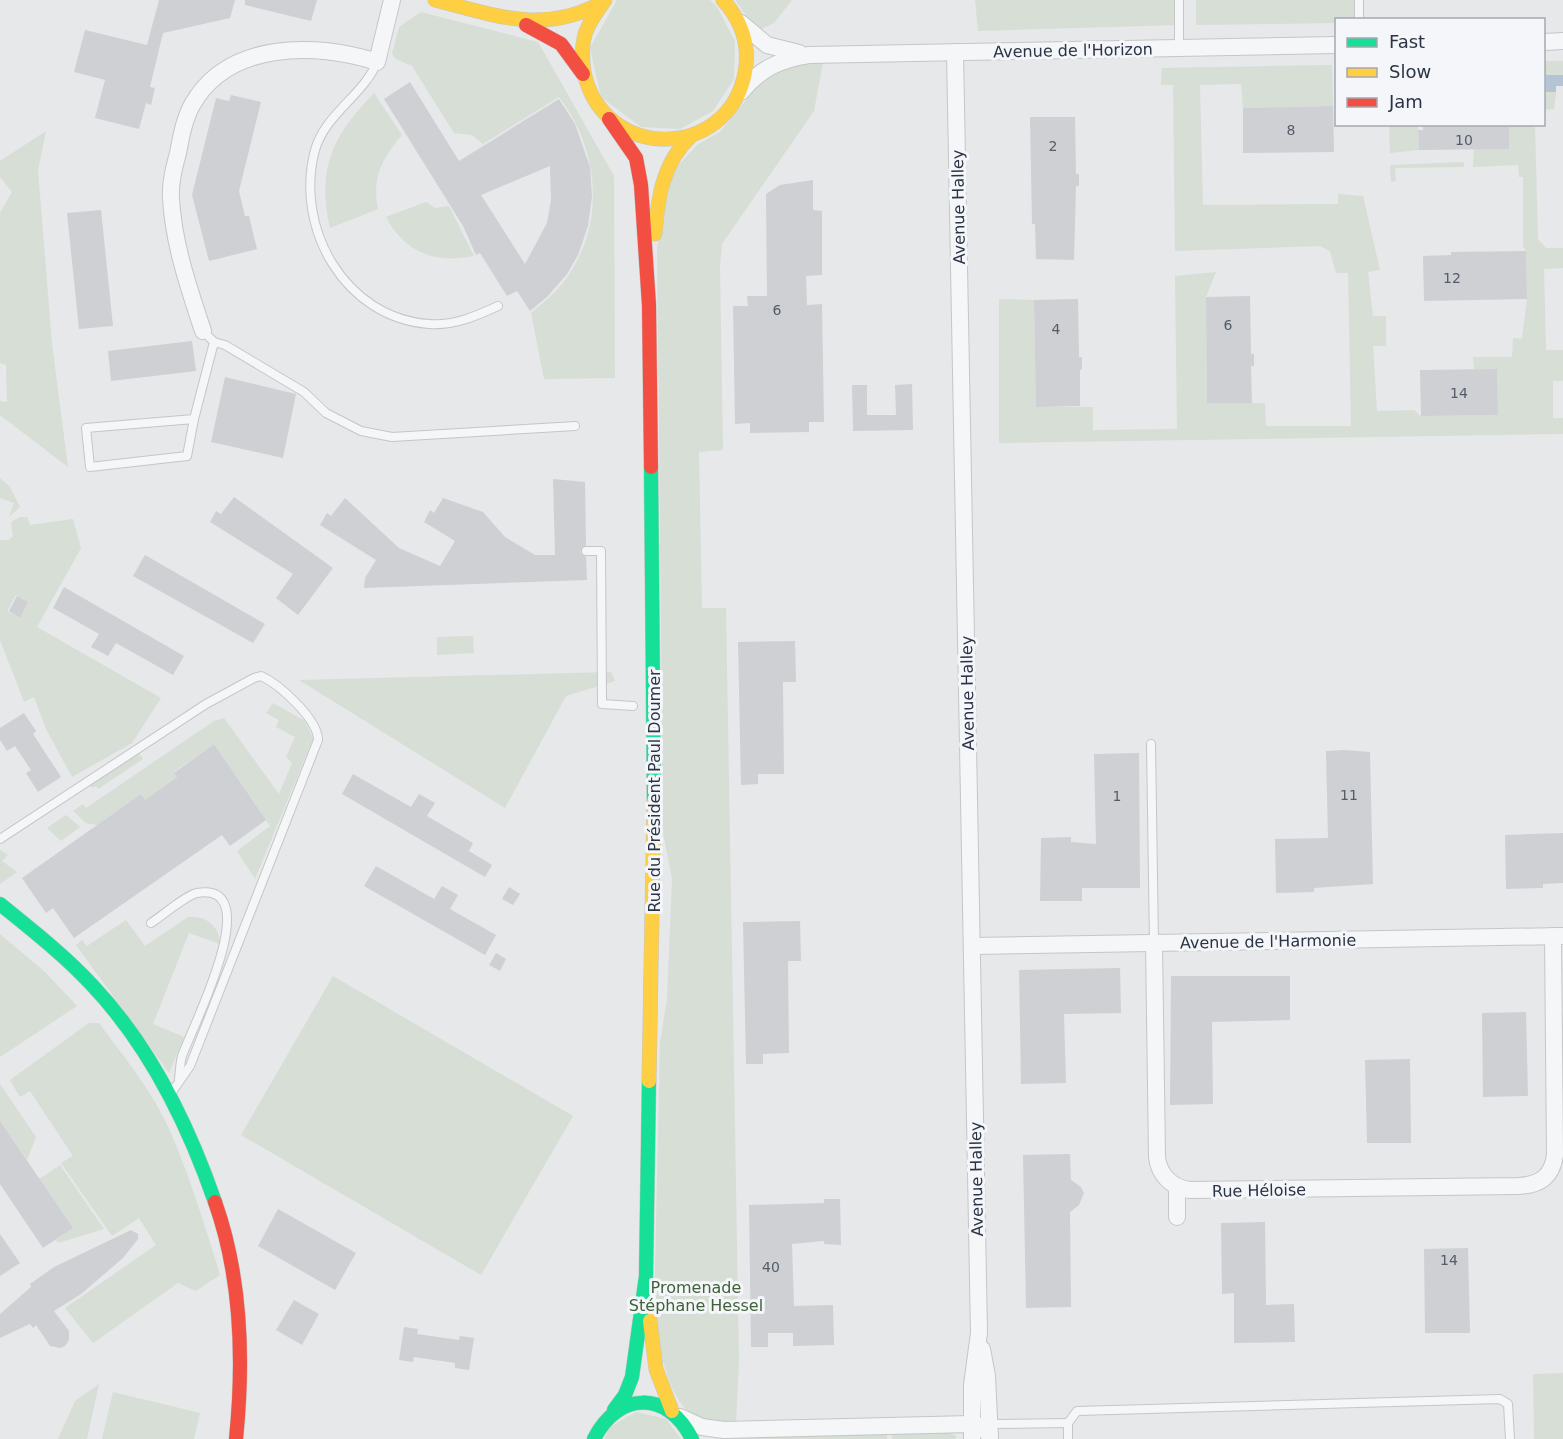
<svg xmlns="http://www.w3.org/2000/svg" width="1563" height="1439" font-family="'DejaVu Sans',sans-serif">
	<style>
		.green { fill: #d6ded6; fill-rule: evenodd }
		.water { fill: #b4c4d5 }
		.building { fill: #ced0d3; fill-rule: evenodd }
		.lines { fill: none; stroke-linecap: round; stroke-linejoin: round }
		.lane-casing { stroke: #c4c6c8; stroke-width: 10 }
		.street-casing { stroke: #c4c6c8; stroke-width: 18 }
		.fast-casing { stroke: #c4c6c8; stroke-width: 15 }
		.slow-casing { stroke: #c4c6c8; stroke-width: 15 }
		.jam-casing { stroke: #c4c6c8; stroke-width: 15 }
		.lane { stroke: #f5f6f7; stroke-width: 8 }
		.street { stroke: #f5f6f7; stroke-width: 16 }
		.fast { stroke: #16e098; stroke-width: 14 }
		.slow { stroke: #ffcf43; stroke-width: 14 }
		.jam { stroke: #f24e42; stroke-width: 14 }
		.labels { text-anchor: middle; stroke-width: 6; stroke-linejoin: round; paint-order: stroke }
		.number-label { font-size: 14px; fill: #545c69 }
		.street-label { font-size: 16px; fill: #2b3445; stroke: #f4f6f9 }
		.park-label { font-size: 16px; fill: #3f6138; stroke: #f4f6f9 }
	</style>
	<rect width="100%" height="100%" fill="#e6e8ea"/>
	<g class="green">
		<path d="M617,0H710L717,7L735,41L734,79L713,111L680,129L641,127L601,97L590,48Z"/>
		<path d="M735,0H792L774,23L757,31Z"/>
		<path d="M975,0H1179V25L978,31Z"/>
		<path d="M1196,0H1359V19L1336,20V23L1196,25Z"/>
		<path d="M421,12L538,42L614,176L615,378L544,379L531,313C539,306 548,299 555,292C607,236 603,154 559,97L483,144L472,135L454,133L412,66L396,59L392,54L399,27Z"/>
		<path d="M1544,61H1563V75H1546V92H1556L1554,109L1544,110Z"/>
		<path d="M823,62L814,111L722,244L720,267L723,450L699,452L702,608H726L739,1359L736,1424C721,1423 704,1424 691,1414C668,1397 657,1341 654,1314L660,1043L667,999L672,879L663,832L657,248L673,171L697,145L720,132L759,84L773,72L789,65Z"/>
		<path d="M1332,65L1333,106L1243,108L1241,84L1200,85L1203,205L1338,204V194L1363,196L1380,270L1368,272L1373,316H1386V346H1373L1377,411L1414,410L1421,416L1498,415L1497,369H1474L1473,357H1512L1513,338L1522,339L1527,299L1526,251L1523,246V177H1519L1518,165L1473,167L1474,149H1509V125H1535L1538,239L1546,248H1563V268L1544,269L1546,350H1563V381H1553V418H1563V434L999,443V299L1034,300L1036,407H1093V430L1177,429L1175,276L1216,272L1206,297L1207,403H1265L1266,426H1351L1348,273H1336L1330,251L1320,246L1175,251L1173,85H1161L1162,68Z"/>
		<path d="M374,93L402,135C381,160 372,177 378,209L330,228C317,167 332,137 374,93Z"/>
		<path d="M1389,125H1418L1419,150L1390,153Z"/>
		<path d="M46,131L38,170L52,344L68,467L0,415V401L7,402L6,365L0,363V213L12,192L0,177V161Z"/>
		<path d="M1464,162V167L1395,168L1396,181L1391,182L1390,165Z"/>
		<path d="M426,202L435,208L449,206L474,256C436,264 405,253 386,217Z"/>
		<path d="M0,478L10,487L20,507L9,517L14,503L0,498Z"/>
		<path d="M20,517H27L30,525L73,519L81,548L37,627L161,698L132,743L72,777L46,729L34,697L24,702L0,640V540H9L13,536L11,522ZM16,595L28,602L20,618L7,611Z"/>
		<path d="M473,636L474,653L437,655V637Z"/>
		<path d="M611,672L615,681L566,696L505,808L299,680Z"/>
		<path d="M273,703L305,721L313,739L255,879L237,851L270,826L214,744L174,772L177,777L145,800L141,794L97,825L86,823L73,811L83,804L86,808L214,721L224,718L279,794L292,763L286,757L295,737L276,727L279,720L266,713Z"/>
		<path d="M139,753L143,759L98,789L96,786L92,788L90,785Z"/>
		<path d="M66,815L80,827L61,841L47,828Z"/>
		<path d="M0,850L8,855L2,861L17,872L0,884Z"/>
		<path d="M188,917C206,915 220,927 220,944L189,933L153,1024L184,1037L169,1073L76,945L82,940L87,946L126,920L145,946Z"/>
		<path d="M0,934L45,972L77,1006L0,1057Z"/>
		<path d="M333,976L573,1116L481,1275L241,1135Z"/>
		<path d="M89,1023H99C124,1057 153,1092 170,1131C190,1177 205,1226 220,1275L196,1291L178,1283L93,1343L65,1308L156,1245L139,1218L112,1236L61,1163L73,1156L30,1091L20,1097L10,1080Z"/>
		<path d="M0,1084L36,1137L27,1160L0,1121Z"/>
		<path d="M60,1165L104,1229L58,1243L56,1240L73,1228L39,1179Z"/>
		<path d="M1563,1373V1439H1534L1533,1374Z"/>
		<path d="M99,1384L87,1439H58L75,1401Z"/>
		<path d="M113,1392L200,1413L194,1439H102Z"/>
		<path d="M636,1412L666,1419L681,1439H604L610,1427Z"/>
		<path d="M944,1431L956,1436V1439H892V1432Z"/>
		<path d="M887,1432V1439H729V1434Z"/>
	</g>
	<path class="water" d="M1546,75H1563V86H1556V92H1546Z"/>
	<g class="building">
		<path d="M159,0H235L230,18L163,33L150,87L155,88L151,105L146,103L139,129L95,118L105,80L74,72L85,30L147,45Z"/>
		<path d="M245,0H317L311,21L245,5Z"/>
		<path d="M410,82L459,161L559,99L575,124L590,167L592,196L588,226L578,255L567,274L547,297L530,311L517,291L507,296L480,253L476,255L463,226L384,99ZM550,166L551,200L547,223L525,264L481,195Z"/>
		<path d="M231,95L261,102L239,191L245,216H249L257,249L209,261L192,195L216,98L229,101Z"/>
		<path d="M1333,106L1334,152L1243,153V108Z"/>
		<path d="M1030,117H1075L1076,174H1079V186H1076L1074,260L1036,259L1035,224H1032Z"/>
		<path d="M1423,124H1509V149L1419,150L1418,130H1423Z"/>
		<path d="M813,180V210L822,211V275L806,276L807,305L822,304L824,422H809V432L750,433V423L735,424L733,306H748L747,296H767L766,194L780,185Z"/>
		<path d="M101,210L113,326L79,329L67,213Z"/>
		<path d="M1526,251L1527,299L1424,301L1423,256L1451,255V252Z"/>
		<path d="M1250,296L1251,354H1254V366H1251L1252,403H1207L1206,297Z"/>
		<path d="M1078,299L1079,357H1082V369L1080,370V406L1036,407L1034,300Z"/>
		<path d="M192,341L196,371L111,381L108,351Z"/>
		<path d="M1497,369L1498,415L1421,416L1420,370Z"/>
		<path d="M225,377L296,394L283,458L211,442Z"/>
		<path d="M912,384L913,430L853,431L852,385H867V415H896L895,385Z"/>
		<path d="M553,479L585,482L586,545L580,552L586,557L587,580L364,588L365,578L376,560L320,525L327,513L331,516L345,498L399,548L440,566L455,541L424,522L430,510L434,513L443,498L483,512L505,537L535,555H555Z"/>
		<path d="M234,497L333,568L298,615L276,598L293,574L210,522L216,511L221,514Z"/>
		<path d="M145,555L265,624L253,643L133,576Z"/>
		<path d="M64,587L184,656L173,675L116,643L108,656L91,647L99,634L53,608Z"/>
		<path d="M17,596L28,602L20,618L9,611Z"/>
		<path d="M795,641L796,682H783L784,774H758V784L741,785L738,642Z"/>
		<path d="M24,713L36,731L33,734L61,777L38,792L26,773L31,770L15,746L7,751L0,740V728Z"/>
		<path d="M214,744L266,820L230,846L222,835L74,938L53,908L46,913L22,878L141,794L145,800L177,777L174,773Z"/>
		<path d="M1344,750L1370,752L1373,884L1314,888V892L1276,893L1275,839L1328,838L1326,751Z"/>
		<path d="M1139,753L1140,888H1082V901H1040L1041,838L1071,837V842L1096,844L1094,754Z"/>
		<path d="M353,774L411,807L419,794L435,803L427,816L473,843L469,851L492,865L485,877L342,794Z"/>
		<path d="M1563,833V883L1543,884V888L1506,889L1505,835Z"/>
		<path d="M376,866L434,899L442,886L458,895L450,909L496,935L485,955L364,886Z"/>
		<path d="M509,887L520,894L513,905L502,899Z"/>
		<path d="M800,921L801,961H788L789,1053L763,1054V1064H746L743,922Z"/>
		<path d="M496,953L506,959L500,971L489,965Z"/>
		<path d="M1120,968L1121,1013L1064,1014L1066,1083L1021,1084L1019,970Z"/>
		<path d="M1171,976H1290V1020L1212,1022L1213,1104L1170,1105Z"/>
		<path d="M1526,1012L1528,1096L1483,1097L1482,1013Z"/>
		<path d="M1410,1059L1411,1143H1367L1365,1060Z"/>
		<path d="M0,1121L73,1228L43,1248L0,1184Z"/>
		<path d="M1070,1154L1071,1180L1081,1187L1084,1193L1079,1205L1070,1212L1071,1307L1026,1308L1023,1155Z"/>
		<path d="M824,1199H840L841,1245L824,1244V1241L792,1244L794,1306L833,1305L834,1345L793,1346V1333H768V1347H751L749,1205L824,1203Z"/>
		<path d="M278,1209L356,1253L335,1290L258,1246Z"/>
		<path d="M1265,1222L1266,1305L1294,1304L1295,1342L1234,1343V1293L1222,1294L1221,1223Z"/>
		<path d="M131,1230L138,1234V1239L123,1258L81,1294L54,1311L69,1331V1340L65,1346L60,1348L50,1346L36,1325L33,1328L30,1324L0,1338V1314L31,1287L30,1284L54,1267Z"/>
		<path d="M0,1234L20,1263L0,1276Z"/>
		<path d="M1468,1248L1470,1333H1425L1424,1249Z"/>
		<path d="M294,1300L319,1314L302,1345L276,1330Z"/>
		<path d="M404,1327L418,1329L417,1334L459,1340L460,1336L474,1338L469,1370L455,1368V1363L414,1357L413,1362L399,1360Z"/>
	</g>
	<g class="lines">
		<defs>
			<g id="lane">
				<path d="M1359,0V20"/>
				<path d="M1179,48V0"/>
				<path d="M377,62C364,95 325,114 315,150C294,228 345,318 429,324C454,326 476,316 498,306"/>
				<path d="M214,342L225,345L304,392L326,413L361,431L392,437L575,426"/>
				<path d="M194,419L187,456L90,467L86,428L194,419L214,342L203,331"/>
				<path d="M586,551H601L602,704L633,706"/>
				<path d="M1151,744L1154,943"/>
				<path d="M0,839L206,704L254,678L261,676C279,684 318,719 318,740L190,1066L172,1092"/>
				<path d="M151,923C162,916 186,895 197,893C269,880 190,1032 182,1056C180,1063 180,1072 179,1079"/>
				<path d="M989,1424L1068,1423"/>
				<path d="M1068,1439V1423L1077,1411L1500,1399L1508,1404L1510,1439"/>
			</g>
			<g id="street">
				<path d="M741,23L767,45L799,53"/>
				<path d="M1544,42L1563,41"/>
				<path d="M955,52L979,1333L972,1385V1439"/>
				<path d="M741,92C759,69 781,59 809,55L1336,45"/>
				<path d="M203,331C189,289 173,242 171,198C170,183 174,168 178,153C181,137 184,120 192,105C228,41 316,42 377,62L392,0"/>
				<path d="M1154,943L1157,1157C1159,1175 1172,1188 1190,1190L1518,1186C1540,1185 1552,1177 1555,1155L1553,936"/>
				<path d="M972,946L1562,936"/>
				<path d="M1177,1188V1217"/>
				<path d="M982,1349L987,1376L990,1439"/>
				<path d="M680,1417L702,1427L724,1430L972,1424L981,1426L990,1436"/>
			</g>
			<g id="fast">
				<path d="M651,467L654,801"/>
				<path d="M0,904C32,930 64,955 92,985C150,1046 188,1124 215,1202"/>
				<path d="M614,1410L625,1395L632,1377L646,1276L649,1081"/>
				<path d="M594,1439C618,1391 668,1390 692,1439"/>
			</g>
			<g id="slow">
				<path d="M435,0C494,15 544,35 601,3"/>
				<path d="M605,0C599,9 592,18 588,27C581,40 582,58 584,72C603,162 729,161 745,72C750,45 741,20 723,0"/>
				<path d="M655,234C658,196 663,162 692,135"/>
				<path d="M649,1081L654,801"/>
				<path d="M650,1321L656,1369L672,1411"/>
			</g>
			<g id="jam">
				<path d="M526,25L561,44L583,74"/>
				<path d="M609,119L636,158L641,185L649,305L651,467"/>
				<path d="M215,1202C242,1278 244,1360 236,1439"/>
			</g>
		</defs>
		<use href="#lane" class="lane-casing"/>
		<use href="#street" class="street-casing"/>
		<use href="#fast" class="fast-casing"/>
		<use href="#slow" class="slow-casing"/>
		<use href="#jam" class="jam-casing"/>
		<use href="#lane" class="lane"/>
		<use href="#street" class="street"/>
		<use href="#fast" class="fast"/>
		<use href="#slow" class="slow"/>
		<use href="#jam" class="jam"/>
	</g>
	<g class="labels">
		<g class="number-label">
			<text x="1291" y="135">8</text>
			<text x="1464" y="145">10</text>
			<text x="1053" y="151">2</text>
			<text x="1452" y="283">12</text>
			<text x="777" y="315">6</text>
			<text x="1228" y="330">6</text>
			<text x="1056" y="334">4</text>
			<text x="1459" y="398">14</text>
			<text x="1349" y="800">11</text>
			<text x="1117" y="801">1</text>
			<text x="1449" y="1265">14</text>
			<text x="771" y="1272">40</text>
		</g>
		<g class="street-label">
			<text transform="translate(1073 50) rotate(-1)" y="6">Avenue de l'Horizon</text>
			<text transform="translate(958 207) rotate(-91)" y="6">Avenue Halley</text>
			<text transform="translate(967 693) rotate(-91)" y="6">Avenue Halley</text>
			<text transform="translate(654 791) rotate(-90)" y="6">Rue du Président Paul Doumer</text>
			<text transform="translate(1268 941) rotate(-1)" y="6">Avenue de l'Harmonie</text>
			<text transform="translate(976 1179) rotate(-91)" y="6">Avenue Halley</text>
			<text transform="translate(1259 1190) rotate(-1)" y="6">Rue Héloise</text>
		</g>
		<g class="park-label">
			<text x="696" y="1293">Promenade<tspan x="696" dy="18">Stéphane Hessel</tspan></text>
		</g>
	</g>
	<rect x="1335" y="18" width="210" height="108" fill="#f4f6f9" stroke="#a4a8b1" stroke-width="1.5"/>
	<rect x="1347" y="38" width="30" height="9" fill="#16e098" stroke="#a4a8b1" stroke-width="1.5"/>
	<text x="1389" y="48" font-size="18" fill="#2b3445">Fast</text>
	<rect x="1347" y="68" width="30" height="9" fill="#ffcf43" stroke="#a4a8b1" stroke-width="1.5"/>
	<text x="1389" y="78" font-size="18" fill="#2b3445">Slow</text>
	<rect x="1347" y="98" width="30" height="9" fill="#f24e42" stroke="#a4a8b1" stroke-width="1.5"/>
	<text x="1389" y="108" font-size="18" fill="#2b3445">Jam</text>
</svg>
